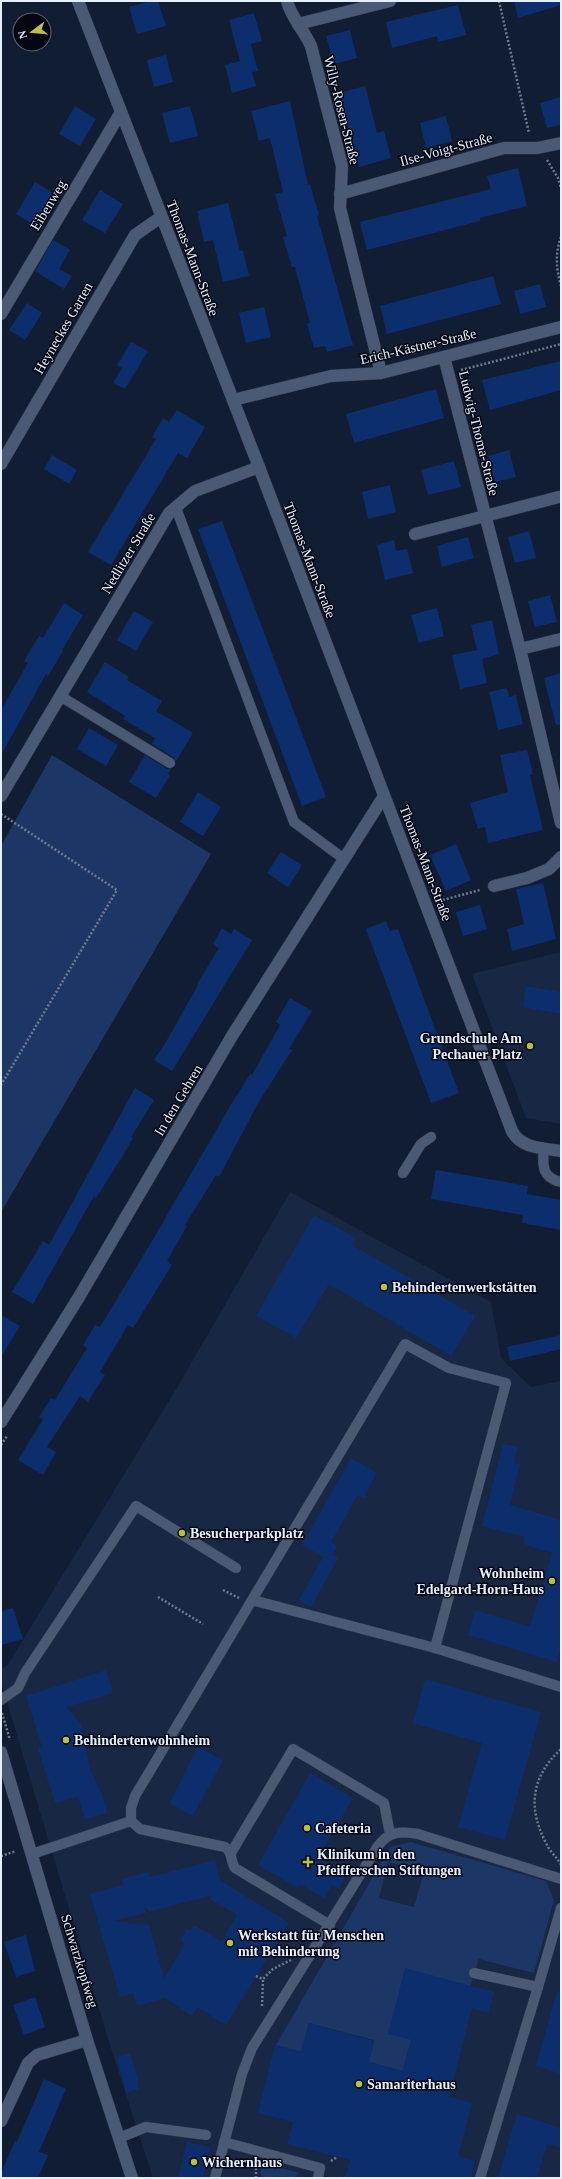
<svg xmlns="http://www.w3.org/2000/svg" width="562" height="2179" font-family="Georgia,serif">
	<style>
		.built { fill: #182743 }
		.green { fill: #1c3666; fill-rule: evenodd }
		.building { fill: #0d2e6d; fill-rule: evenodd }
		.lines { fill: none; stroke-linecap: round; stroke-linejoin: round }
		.lane-casing { stroke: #2f3548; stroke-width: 11 }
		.street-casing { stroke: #2f3548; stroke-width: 13 }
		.path { stroke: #707b8e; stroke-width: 2.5; stroke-dasharray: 2 2; stroke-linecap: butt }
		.lane { stroke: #4b5a74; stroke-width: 10 }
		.street { stroke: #4b5a74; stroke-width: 12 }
		.poi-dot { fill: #bac045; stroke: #040711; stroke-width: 1.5 }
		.labels { text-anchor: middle; stroke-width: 3; stroke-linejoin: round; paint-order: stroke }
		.street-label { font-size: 14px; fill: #e6efff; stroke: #040711 }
		.poi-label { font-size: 14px; font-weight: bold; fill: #e6efff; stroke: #040711; text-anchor: start }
	</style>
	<rect width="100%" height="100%" fill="#111d33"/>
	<g class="built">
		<path d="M561,952V1124L526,1118L472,974Z"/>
		<path d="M290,1192L491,1302L501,1358L531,1387L561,1381V2178H153L109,2042L1,1682V1668L7,1666L178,1386Z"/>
	</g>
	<g class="green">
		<path d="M52,755L211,854L1,1212V846Z"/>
		<path d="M411,1842L546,1881L554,1900L534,1973L479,1959L470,1986L411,2040L403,2071L369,2062L374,2040L309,2023L301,2052L276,2045L390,1847ZM388,1862L424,1871L414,1907L379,1898Z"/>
		<path d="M260,2163L300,2173L293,2178H261Z"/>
	</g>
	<g class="building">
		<path d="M151,1H158L166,26L137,34L129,7Z"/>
		<path d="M514,1H561V5L518,18Z"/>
		<path d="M458,5L466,35L438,42L437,36L392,48L386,22Z"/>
		<path d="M254,13L262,41L251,44L258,71L252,72L256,86L232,93L225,65L240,61L229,20Z"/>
		<path d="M350,30L357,58L334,64L326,36Z"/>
		<path d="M166,55L173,82L154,87L147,60Z"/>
		<path d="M365,86L377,133L384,131L391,158L359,167L339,93Z"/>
		<path d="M561,97V125L547,128L540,103Z"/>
		<path d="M290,101L308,185L310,184L319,215L317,216L353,345L327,352L325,346L314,348L307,324L310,323L295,267H292L283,237L287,236L275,194L283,192L270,138L259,141L251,111Z"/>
		<path d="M75,106L96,119L80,146L59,134Z"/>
		<path d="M190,106L198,136L170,143L162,113Z"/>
		<path d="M446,116L452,141L426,148L420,123Z"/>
		<path d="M518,168L527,206L480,218V221L367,250L360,222L491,189L487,176Z"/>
		<path d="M35,182L56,195L36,226L16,214Z"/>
		<path d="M100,190L123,204L105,233L82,220Z"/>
		<path d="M228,203L240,251L243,250L249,276L223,282L213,240L204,242L197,211Z"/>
		<path d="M53,240L70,250L59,269L72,276L64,289L35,271Z"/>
		<path d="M493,276L501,304L387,334L380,306Z"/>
		<path d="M540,284L546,307L520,314L514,291Z"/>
		<path d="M27,303L42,313L25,340L9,330Z"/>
		<path d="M264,307L271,337L246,343L239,313Z"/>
		<path d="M131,342L148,351L125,389L113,383L122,368L117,365Z"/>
		<path d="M561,361V390L490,410L482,380Z"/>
		<path d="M436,389L444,418L354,443L346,414Z"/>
		<path d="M177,410L205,427L187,458L178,453L111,565L88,552L156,439L152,437L163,418L169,422Z"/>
		<path d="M509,450L516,477L495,482L488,456Z"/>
		<path d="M52,455L77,470L69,484L44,469Z"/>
		<path d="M454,461L461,487L428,495L421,470Z"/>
		<path d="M390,485L396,512L368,519L362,492Z"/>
		<path d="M222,521L326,797L302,806L198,529Z"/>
		<path d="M529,531L536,558L515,563L508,537Z"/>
		<path d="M468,537L474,558L442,567L437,546Z"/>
		<path d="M394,540L396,551L407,549L413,573L385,580L377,545Z"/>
		<path d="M550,595L557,622L535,627L528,601Z"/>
		<path d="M64,603L83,615L62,650L63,651L48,676L46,674L1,755V710L28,663L24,661L39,636L43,638Z"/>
		<path d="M437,608L444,636L419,643L411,615Z"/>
		<path d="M134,611L153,622L136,651L117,640Z"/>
		<path d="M492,620L499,654L482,659L487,683L460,689L452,655L477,650L471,625Z"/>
		<path d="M105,662L129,677L127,680L162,701L156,711L193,733L176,761L173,757L152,744L155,738L123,719L125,716L87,692Z"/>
		<path d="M561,673V725H556L544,678Z"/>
		<path d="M507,688L509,697L516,695L523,724L498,730L489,692Z"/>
		<path d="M89,728L118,745L106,766L77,749Z"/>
		<path d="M527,750L533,774L530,775L543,830L488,843L485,827L478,829L470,803L508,792L500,755Z"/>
		<path d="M145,755L167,769H171L168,774L170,775L156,798L129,782Z"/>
		<path d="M198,792L221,807L203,836L180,822Z"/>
		<path d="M456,844L471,880L446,891L430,855Z"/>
		<path d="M281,852L302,865L288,887L267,873Z"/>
		<path d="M543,883L556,939L512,951L507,929L524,924L516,889Z"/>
		<path d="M480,905L487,929L463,936L456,912Z"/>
		<path d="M386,921L390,931L398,929L459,1093L431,1103L366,929Z"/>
		<path d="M222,928L231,934L234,929L252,940L172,1071L154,1060L166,1042L198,985L197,984L219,948L213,944Z"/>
		<path d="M526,986L561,992V1014L523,1007Z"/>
		<path d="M290,998L312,1011L289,1049L292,1050L257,1105L219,1177L216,1175L185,1225L187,1226L167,1261L172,1265L133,1328L128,1325L100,1372L105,1375L88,1402L80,1396L47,1447L56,1452L43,1475L18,1460L43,1419L39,1417L51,1398L55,1400L87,1348L83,1345L95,1325L100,1327L152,1241L229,1108L250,1074L252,1075L280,1025L276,1022Z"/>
		<path d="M135,1088L154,1100L131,1137L133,1138L122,1157L96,1198L94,1196L33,1304L12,1292L43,1241L49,1245Z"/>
		<path d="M436,1170L528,1186L527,1194L561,1200V1230L522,1223L523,1215L431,1199Z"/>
		<path d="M314,1215L356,1238L352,1245L475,1316L451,1356L329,1284L296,1338L256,1316Z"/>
		<path d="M1,1315L20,1326L1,1357Z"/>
		<path d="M561,1335V1349L510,1361L507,1347Z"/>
		<path d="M503,1444L518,1447L514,1463L520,1464L510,1505L561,1520V1648L557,1662L468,1635L475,1610L530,1627L552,1553L523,1544L525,1537L482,1526Z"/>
		<path d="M351,1458L377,1473L364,1498L358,1495L331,1542L337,1546L332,1555L338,1558L311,1607L299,1600L323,1557L302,1545Z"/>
		<path d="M13,1608L23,1639L1,1645V1611Z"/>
		<path d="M106,1670L113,1693L67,1707L81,1725L90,1769L100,1789L107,1813L85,1819L78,1797L55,1803L38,1748L42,1747L26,1696Z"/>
		<path d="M425,1679L541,1712L505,1840L458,1827L482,1743L413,1723Z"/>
		<path d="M198,1747L223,1760L193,1816L169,1803Z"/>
		<path d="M310,1773L353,1798L318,1858L347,1874L339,1889L332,1885L324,1898L300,1884L298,1888L258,1865Z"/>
		<path d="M215,1860L220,1880L289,1923L226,2025L197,2007L192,2016L165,1998L137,2006L133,1993L120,1997L90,1894L123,1885L121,1879L148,1872L150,1877ZM209,1896H212L210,1899L237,1915L222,1941L194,1925L191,1930H186L181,1940L185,1944L164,1978L149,1925L114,1921L146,1913L144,1907L149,1911H152Z"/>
		<path d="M26,1935L35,1971L16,1977L4,1942Z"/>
		<path d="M405,1968L494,1992L489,2013L472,2008L449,2097L472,2103L458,2157L475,2161L471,2178H345L350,2160L287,2144L293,2122L258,2113L275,2045L301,2052L309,2023L374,2041L369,2062L403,2071L411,2040L388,2034Z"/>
		<path d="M557,1992H561V2074L536,2066Z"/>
		<path d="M35,1997L45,2027L24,2035L13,2005Z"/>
		<path d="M130,2053L139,2081H137L139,2089L126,2093L117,2057Z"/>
		<path d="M44,2079L66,2089L39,2152L48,2155L38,2178H1V2173L15,2141L17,2142Z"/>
		<path d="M517,2114L561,2128V2148L547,2144L537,2178H498Z"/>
		<path d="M187,2142L210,2147L203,2178H178Z"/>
	</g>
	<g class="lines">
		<defs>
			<g id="lane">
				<path d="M176,508L294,822L344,859"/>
				<path d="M60,696L170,763"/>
				<path d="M544,1148C542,1165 542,1178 561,1182"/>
				<path d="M403,1173L421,1144L431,1137"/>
				<path d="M252,1600L405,1344L449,1368L506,1383L435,1648"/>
				<path d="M1,1700L18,1688L25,1673L136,1506L236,1568"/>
				<path d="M131,1821L140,1829L225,1847C233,1852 230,1861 235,1868L330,1925"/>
				<path d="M231,1853L293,1749L384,1803L390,1834"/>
				<path d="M32,1854L131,1821V1808L135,1796L252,1600L435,1648L561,1687"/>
				<path d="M474,1973L538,1987L480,2178"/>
				<path d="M538,1987L561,1908"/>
				<path d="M119,2138L146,2127L206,2135"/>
				<path d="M224,2142L320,2168L318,2178"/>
				<path d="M215,2178L242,2074L252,2048L378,1846C389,1831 401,1831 418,1834L561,1879"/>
			</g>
			<g id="street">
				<path d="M78,1L259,467L512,1131C521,1149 544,1148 561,1151"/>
				<path d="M287,1C291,18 304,30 311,46L342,166L340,208L381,373"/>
				<path d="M298,24L390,1"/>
				<path d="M340,194L504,148H537L561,143"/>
				<path d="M1,314L121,112"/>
				<path d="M444,357L520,649L561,823"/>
				<path d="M233,400L331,376L381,373L561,327"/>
				<path d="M1,464L135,235L161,217"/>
				<path d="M415,534L559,497"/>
				<path d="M520,649L561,639"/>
				<path d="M1,796L169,513L195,491L259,467"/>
				<path d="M494,886L527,878L549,869L561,857"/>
				<path d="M1,1422L79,1297L232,1036L384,796"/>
				<path d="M1,1752L87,2040L132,2178"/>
				<path d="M1,2121L28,2063L37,2055L87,2040"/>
			</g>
		</defs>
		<use href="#lane" class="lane-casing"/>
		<use href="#street" class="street-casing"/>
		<g class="path">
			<path d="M499,1L529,133"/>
			<path d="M547,160L558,178L561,188"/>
			<path d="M561,237C555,254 556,268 561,286"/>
			<path d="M461,370L561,344"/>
			<path d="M1,814L117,890L1,1085"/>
			<path d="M439,901L480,890"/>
			<path d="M1,1445L7,1436"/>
			<path d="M223,1590L239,1598"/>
			<path d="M158,1597L203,1624"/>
			<path d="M2,1713L10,1740"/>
			<path d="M1,1856L16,1851"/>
			<path d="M561,1865C557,1857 550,1852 547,1845C527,1808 531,1777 561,1749"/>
			<path d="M256,1976L263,1979L273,1969L291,1960"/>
			<path d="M262,2006L263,1979"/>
			<path d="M331,2161L337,2157"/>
			<path d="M256,2164V2178"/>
		</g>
		<use href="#lane" class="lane"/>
		<use href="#street" class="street"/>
	</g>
	<g class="poi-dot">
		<circle cx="530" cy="1046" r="4"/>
		<circle cx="384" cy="1287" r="4"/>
		<circle cx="182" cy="1533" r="4"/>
		<circle cx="552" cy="1581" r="4"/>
		<circle cx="66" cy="1740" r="4"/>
		<circle cx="307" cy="1828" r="4"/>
		<path d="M306 1856h4v4h4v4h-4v4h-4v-4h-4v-4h4z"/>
		<circle cx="230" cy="1943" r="4"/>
		<circle cx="359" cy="2084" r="4"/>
		<circle cx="194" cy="2162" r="4"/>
	</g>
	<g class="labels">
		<g class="street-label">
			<text transform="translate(342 110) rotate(76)" y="5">Willy-Rosen-Straße</text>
			<text transform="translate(446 149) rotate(-15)" y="5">Ilse-Voigt-Straße</text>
			<text transform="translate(48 205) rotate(-59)" y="5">Eibenweg</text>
			<text transform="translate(193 258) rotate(69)" y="5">Thomas-Mann-Straße</text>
			<text transform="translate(63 328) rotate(-60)" y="5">Heyneckes Garten</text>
			<text transform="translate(418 346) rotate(-13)" y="5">Erich-Kästner-Straße</text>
			<text transform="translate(479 433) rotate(76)" y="5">Ludwig-Thoma-Straße</text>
			<text transform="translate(128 553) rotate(-59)" y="5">Nedlitzer Straße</text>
			<text transform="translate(310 560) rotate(69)" y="5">Thomas-Mann-Straße</text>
			<text transform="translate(426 863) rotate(69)" y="5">Thomas-Mann-Straße</text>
			<text transform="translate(178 1100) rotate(-59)" y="5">In den Gehren</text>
			<text transform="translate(80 1961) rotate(73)" y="5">Schwarzkopfweg</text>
		</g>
		<g class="poi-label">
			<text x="522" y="1043" text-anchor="end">Grundschule Am<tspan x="522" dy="16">Pechauer Platz</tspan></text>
			<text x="392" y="1292">Behindertenwerkstätten</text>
			<text x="190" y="1538">Besucherparkplatz</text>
			<text x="544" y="1578" text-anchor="end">Wohnheim<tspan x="544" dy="16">Edelgard-Horn-Haus</tspan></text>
			<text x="74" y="1745">Behindertenwohnheim</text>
			<text x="315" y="1833">Cafeteria</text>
			<text x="317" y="1859">Klinikum in den<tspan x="317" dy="16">Pfeifferschen Stiftungen</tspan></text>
			<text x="238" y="1940">Werkstatt für Menschen<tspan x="238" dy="16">mit Behinderung</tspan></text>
			<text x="367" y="2089">Samariterhaus</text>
			<text x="202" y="2167">Wichernhaus</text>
		</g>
	</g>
	<rect width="562" height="2179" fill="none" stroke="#e6efff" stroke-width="4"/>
	<g transform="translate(32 32) rotate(254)"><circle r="19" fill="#040711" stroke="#5e6470"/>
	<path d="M0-3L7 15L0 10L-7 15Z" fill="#bac045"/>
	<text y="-6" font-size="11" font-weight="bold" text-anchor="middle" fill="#e6efff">N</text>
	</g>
</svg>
